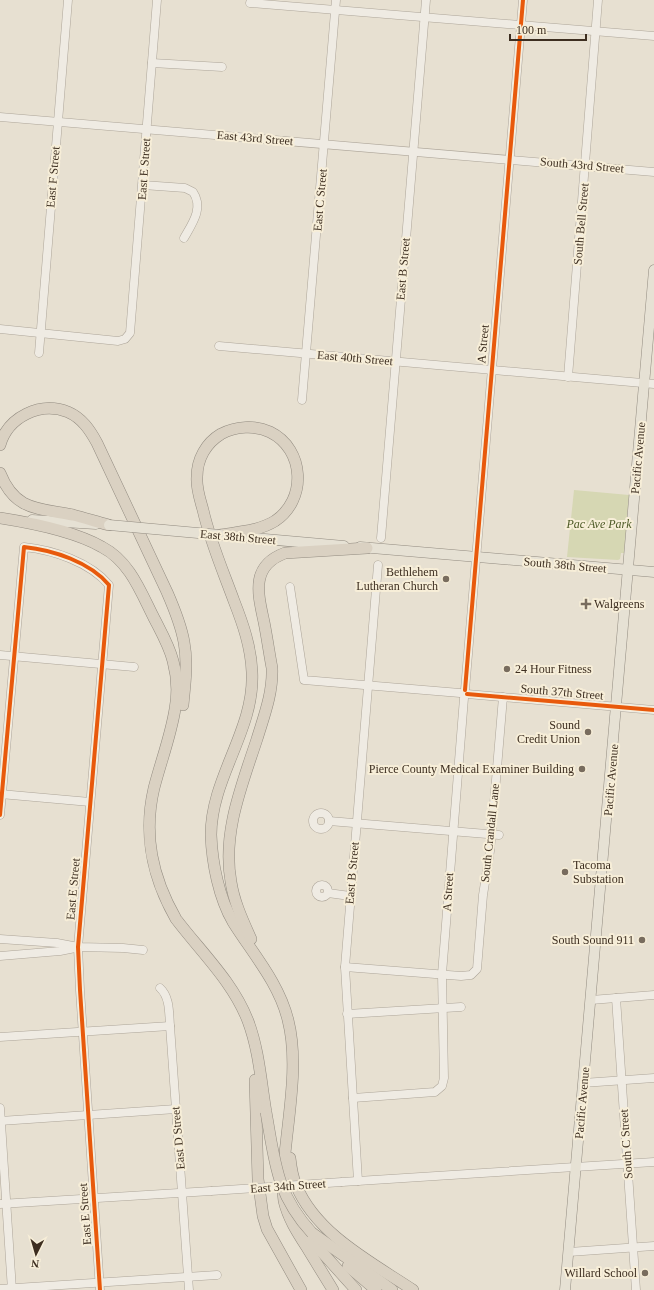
<svg xmlns="http://www.w3.org/2000/svg" width="654" height="1290" font-family="'Times New Roman',serif">
	<style>
		.park { fill: #d6d7b3 }
		.lines { fill: none; stroke-linecap: round; stroke-linejoin: round }
		.minor-casing { stroke: #ada599; stroke-width: 9 }
		.major-casing { stroke: #928b80; stroke-width: 11 }
		.highway-casing { stroke: #928b80; stroke-width: 12 }
		.minor { stroke: #efebe3; stroke-width: 8 }
		.major { stroke: #e6e1d4; stroke-width: 10 }
		.highway { stroke: #dad1c2; stroke-width: 11 }
		.minor-bridge-casing { stroke: #ada599; stroke-width: 9; stroke-linecap: butt }
		.major-bridge-casing { stroke: #928b80; stroke-width: 11; stroke-linecap: butt }
		.highway-bridge-casing { stroke: #928b80; stroke-width: 12; stroke-linecap: butt }
		.minor-bridge { stroke: #efebe3; stroke-width: 8 }
		.major-bridge { stroke: #e6e1d4; stroke-width: 10 }
		.highway-bridge { stroke: #dad1c2; stroke-width: 11 }
		.cycleway-casing { stroke: #f7eed8; stroke-width: 6 }
		.cycleway { stroke: #e8590c; stroke-width: 4 }
		.poi-dot { fill: #786c5e; stroke: #f7eed8; stroke-width: 1.5 }
		.labels { text-anchor: middle; stroke-width: 4; stroke-linejoin: round; paint-order: stroke }
		.street-label { font-size: 12px; fill: #3d2e20; stroke: #f7eed8 }
		.park-label { font-size: 12px; font-style: italic; fill: #4d5a26; stroke: #f7eed8 }
		.poi-label { font-size: 12px; fill: #3d2e20; stroke: #f7eed8; text-anchor: end }
	</style>
	<rect width="100%" height="100%" fill="#e7e0d1"/>
	<path class="park" d="M574,490L629,495L624,553H621L620,559L618,560L567,557Z"/>
	<g class="lines">
		<defs>
			<g id="minor">
				<path d="M250,3L654,36"/>
				<path d="M152,63L222,67"/>
				<path d="M0,117L654,172"/>
				<path d="M143,185L185,188L193,192C204,208 192,224 184,238"/>
				<path d="M0,329L118,341L125,339L130,333L157,0"/>
				<path d="M219,346L654,384"/>
				<path d="M39,353L68,0"/>
				<path d="M568,377L598,0"/>
				<path d="M302,400L336,0"/>
				<path d="M381,538L426,0"/>
				<path d="M290,587L304,680L460,693"/>
				<path d="M0,655L134,667"/>
				<path d="M465,690L523,0"/>
				<path d="M467,694L654,710"/>
				<path d="M0,794L90,802"/>
				<circle cx="321" cy="821" r="8"/>
				<path d="M0,815L24,547C53,550 90,562 109,585L78,947L80,990L100,1290"/>
				<path d="M329,821L499,835"/>
				<circle cx="322" cy="891" r="6"/>
				<path d="M328,893L350,896"/>
				<path d="M0,939L57,943L78,947L123,948L143,950"/>
				<path d="M0,956L60,951L75,948"/>
				<path d="M345,967L461,976L471,975L477,969L483,895L490,851L503,697"/>
				<path d="M160,988C170,997 169,1013 170,1026L189,1290"/>
				<path d="M616,998L636,1290"/>
				<path d="M591,1000L654,995"/>
				<path d="M347,1014L461,1007"/>
				<path d="M0,1037L170,1026"/>
				<path d="M583,1083L654,1078"/>
				<path d="M353,1098L435,1092L442,1086L444,1078L442,974L464,698"/>
				<path d="M0,1108L12,1290"/>
				<path d="M0,1121L176,1109"/>
				<path d="M358,1181L345,967L378,565"/>
				<path d="M342,1182L654,1162"/>
				<path d="M0,1204L211,1191"/>
				<path d="M569,1252L654,1246"/>
				<path d="M0,1289L217,1275"/>
			</g>
			<g id="major">
				<path d="M32,520L96,524"/>
				<path d="M230,536L344,546"/>
				<path d="M360,547L654,572"/>
				<path d="M565,1290L654,270"/>
			</g>
			<g id="highway">
				<path d="M0,445C8,417 40,401 68,412C82,418 90,430 97,443L167,592C174,608 181,625 184,642C188,663 185,684 183,705"/>
				<path d="M0,473C15,511 38,508 73,515C85,518 97,522 109,525"/>
				<path d="M0,518C32,523 74,531 102,547C129,561 140,590 153,616C160,630 169,645 173,661C177,676 178,693 175,709C171,735 161,761 154,788C143,835 152,877 176,919C201,952 233,982 248,1021C259,1050 261,1082 266,1112"/>
				<path d="M220,535C238,532 259,531 275,521C307,500 305,449 270,432C255,425 236,426 221,434C206,443 197,459 197,477C196,488 200,499 203,510C210,541 223,571 234,601C243,624 251,647 252,672C255,730 211,777 211,835C212,863 219,898 233,922C253,954 279,983 288,1020C298,1059 290,1106 286,1144C284,1163 281,1182 284,1201C288,1218 297,1232 306,1246C315,1261 324,1275 333,1290"/>
				<path d="M251,939C243,921 234,902 231,882C222,833 242,785 257,739C264,716 273,693 272,668C269,652 267,637 264,622C258,594 250,566 285,553L367,548"/>
				<path d="M255,1080L258,1179L263,1216L267,1229L301,1290"/>
				<path d="M290,1158C291,1167 292,1176 296,1185C316,1234 371,1262 413,1290"/>
				<path d="M304,1229L311,1240L356,1290"/>
				<path d="M312,1233L392,1290"/>
				<path d="M348,1266L376,1290"/>
			</g>
		</defs>
		<use href="#minor" class="minor-casing"/>
		<use href="#major" class="major-casing"/>
		<use href="#highway" class="highway-casing"/>
		<use href="#minor" class="minor"/>
		<use href="#major" class="major"/>
		<use href="#highway" class="highway"/>
		<defs>
			<path id="minor-bridge" d="M211,1191L342,1182"/>
			<path id="major-bridge" d="M109,525L220,535"/>
			<path id="highway-bridge" d="M266,1112C275,1162 276,1194 312,1233"/>
		</defs>
		<use href="#minor-bridge" class="minor-bridge-casing"/>
		<use href="#major-bridge" class="major-bridge-casing"/>
		<use href="#highway-bridge" class="highway-bridge-casing"/>
		<use href="#minor-bridge" class="minor-bridge"/>
		<use href="#major-bridge" class="major-bridge"/>
		<use href="#highway-bridge" class="highway-bridge"/>
		<defs>
			<g id="cycleway">
				<path d="M465,690L523,0"/>
				<path d="M467,694L654,710"/>
				<path d="M0,815L24,547C53,550 90,562 109,585L78,947L80,990L100,1290"/>
			</g>
		</defs>
		<use href="#cycleway" class="cycleway-casing"/>
		<use href="#cycleway" class="cycleway"/>
	</g>
	<g class="poi-dot">
		<circle cx="446" cy="579" r="4"/>
		<path d="M584 598h4v4h4v4h-4v4h-4v-4h-4v-4h4z"/>
		<circle cx="507" cy="669" r="4"/>
		<circle cx="588" cy="732" r="4"/>
		<circle cx="582" cy="769" r="4"/>
		<circle cx="565" cy="872" r="4"/>
		<circle cx="642" cy="940" r="4"/>
		<circle cx="645" cy="1273" r="4"/>
	</g>
	<g class="labels">
		<g class="street-label">
			<text transform="translate(255 138) rotate(5)" y="4">East 43rd Street</text>
			<text transform="translate(582 165) rotate(5)" y="4">South 43rd Street</text>
			<text transform="translate(144 169) rotate(-86)" y="4">East E Street</text>
			<text transform="translate(53 177) rotate(-85)" y="4">East F Street</text>
			<text transform="translate(320 200) rotate(-85)" y="4">East C Street</text>
			<text transform="translate(581 224) rotate(-85)" y="4">South Bell Street</text>
			<text transform="translate(403 269) rotate(-85)" y="4">East B Street</text>
			<text transform="translate(483 344) rotate(-85)" y="4">A Street</text>
			<text transform="translate(355 358) rotate(5)" y="4">East 40th Street</text>
			<text transform="translate(638 458) rotate(-85)" y="4">Pacific Avenue</text>
			<text transform="translate(238 537) rotate(5)" y="4">East 38th Street</text>
			<text transform="translate(565 565) rotate(5)" y="4">South 38th Street</text>
			<text transform="translate(562 692) rotate(5)" y="4">South 37th Street</text>
			<text transform="translate(611 780) rotate(-85)" y="4">Pacific Avenue</text>
			<text transform="translate(490 833) rotate(-84)" y="4">South Crandall Lane</text>
			<text transform="translate(352 873) rotate(-85)" y="4">East B Street</text>
			<text transform="translate(73 889) rotate(-85)" y="4">East E Street</text>
			<text transform="translate(448 892) rotate(-86)" y="4">A Street</text>
			<text transform="translate(582 1103) rotate(-85)" y="4">Pacific Avenue</text>
			<text transform="translate(178 1138) rotate(-95)" y="4">East D Street</text>
			<text transform="translate(626 1144) rotate(-94)" y="4">South C Street</text>
			<text transform="translate(288 1186) rotate(-4)" y="4">East 34th Street</text>
			<text transform="translate(85 1214) rotate(-94)" y="4">East E Street</text>
		</g>
		<g class="park-label">
			<text x="599" y="528">Pac Ave Park</text>
		</g>
		<g class="poi-label">
			<text x="438" y="576">Bethlehem<tspan x="438" dy="14">Lutheran Church</tspan></text>
			<text x="594" y="608" text-anchor="start">Walgreens</text>
			<text x="515" y="673" text-anchor="start">24 Hour Fitness</text>
			<text x="580" y="729">Sound<tspan x="580" dy="14">Credit Union</tspan></text>
			<text x="574" y="773">Pierce County Medical Examiner Building</text>
			<text x="573" y="869" text-anchor="start">Tacoma<tspan x="573" dy="14">Substation</tspan></text>
			<text x="634" y="944">South Sound 911</text>
			<text x="637" y="1277">Willard School</text>
		</g>
	</g>
	<g transform="translate(36 1254) rotate(185)" stroke="#f7eed8" stroke-width="3" paint-order="stroke">
	<path d="M0-3L7 15L0 10L-7 15Z" fill="#3d2e20"/>
	<text y="-6" font-size="11" font-weight="bold" text-anchor="middle" fill="#3d2e20">N</text>
	</g>
	<path d="M510 34v6h76v-6" fill="none" stroke="#3d2e20" stroke-width="2"/>
	<text x="516" y="34" font-size="12" fill="#3d2e20" stroke="#f7eed8" stroke-width="3" paint-order="stroke">100 m</text>
</svg>
